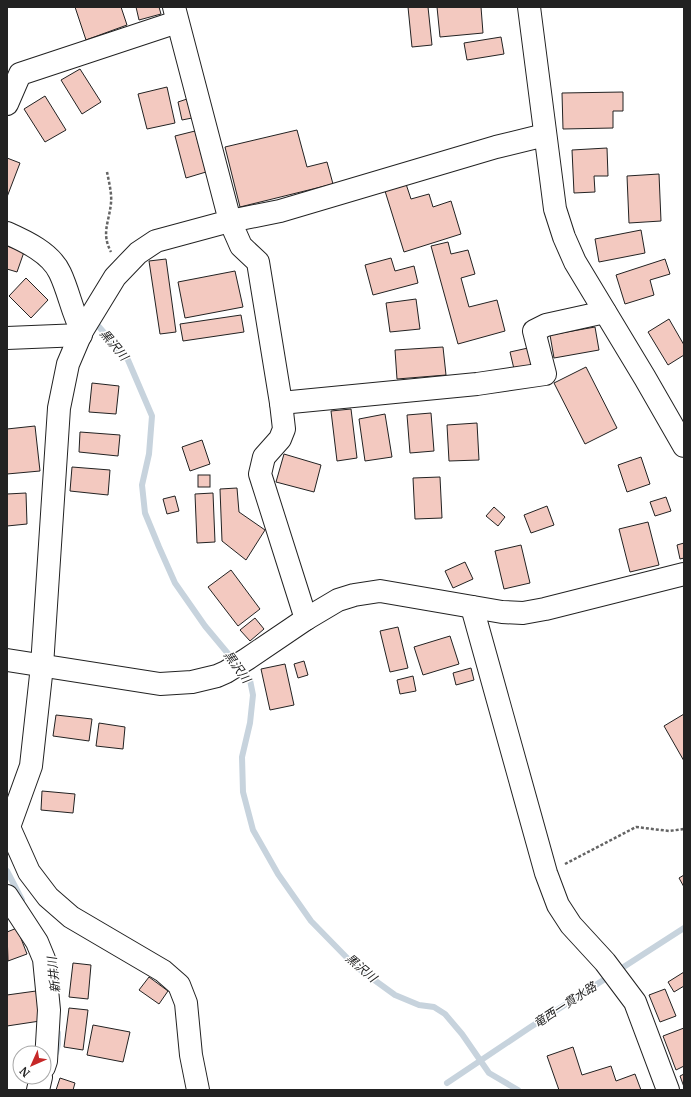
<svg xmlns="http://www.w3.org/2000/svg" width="691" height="1097" font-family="Merriweather,'Noto Sans JP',serif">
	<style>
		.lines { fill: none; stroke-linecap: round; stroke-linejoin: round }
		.stream { stroke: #c7d3dd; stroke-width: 6 }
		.building { fill: #f3c9c0; stroke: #222 }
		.minor-casing { stroke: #222; stroke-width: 24 }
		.path { stroke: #646464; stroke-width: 2.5; stroke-dasharray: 3 2; stroke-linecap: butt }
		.minor { stroke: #fff; stroke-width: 22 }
		.labels { text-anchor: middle; stroke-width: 3; stroke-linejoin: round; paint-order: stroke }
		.water-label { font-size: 12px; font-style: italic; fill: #222; stroke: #fff }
	</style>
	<rect width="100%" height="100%" fill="#fff"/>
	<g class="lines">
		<g class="stream">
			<path d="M93,320L128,360L152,416L149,454L142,485L145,513L159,547L175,583L205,626L250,680L253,695L250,723L242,757L243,792L253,830L278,874L311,921L355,966L395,995L419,1005L434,1007L445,1014L462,1034L489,1073L518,1090"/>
			<path d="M7,871L22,900"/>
			<path d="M56,1053L58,1044V1033"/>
			<path d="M447,1083L529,1028L684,928"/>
		</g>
	</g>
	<g class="building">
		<path d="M75,7H121L127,25L86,40Z"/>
		<path d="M136,7H159L161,14L139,20Z"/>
		<path d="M408,7H428L432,45L412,47Z"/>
		<path d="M437,7H481L483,33L440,37Z"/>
		<path d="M501,37L504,54L467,60L464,43Z"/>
		<path d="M80,69L101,102L82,114L61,80Z"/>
		<path d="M167,87L175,123L147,129L138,94Z"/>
		<path d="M623,92V111H613V128L563,129L562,93Z"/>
		<path d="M45,96L66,130L45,142L24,109Z"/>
		<path d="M187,99L192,118L182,120L178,102Z"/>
		<path d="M297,130L307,167L327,162L333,184L240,207L225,147Z"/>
		<path d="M195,131L206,172L186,178L175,136Z"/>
		<path d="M607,148L608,176H594L595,192L574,193L572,150Z"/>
		<path d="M7,158L20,163L7,197Z"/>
		<path d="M659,174L661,221L629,223L627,176Z"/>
		<path d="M406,184L411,199L429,194L433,207L451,201L461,234L404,252L385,191Z"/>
		<path d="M641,230L645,253L599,262L595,239Z"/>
		<path d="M448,242L451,254L468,250L475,274L461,278L469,307L497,300L505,331L458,344L431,246Z"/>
		<path d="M7,246L24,252L17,272L7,269Z"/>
		<path d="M391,258L395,271L414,266L418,283L373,295L365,265Z"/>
		<path d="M166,259L176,332L160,334L149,261Z"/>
		<path d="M665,259L670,274L650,280L654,295L625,304L616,275Z"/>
		<path d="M235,271L243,307L185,318L178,282Z"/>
		<path d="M26,278L48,300L31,318L9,296Z"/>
		<path d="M416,299L420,329L390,332L386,303Z"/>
		<path d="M241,315L244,332L183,341L180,324Z"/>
		<path d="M669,319L684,345V355L668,365L648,332Z"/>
		<path d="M595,327L599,350L554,358L550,335Z"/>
		<path d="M443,347L446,375L397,379L395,350Z"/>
		<path d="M528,348L532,365L514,369L510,352Z"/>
		<path d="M586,367L617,428L585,444L554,383Z"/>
		<path d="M92,383L119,386L116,414L89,412Z"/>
		<path d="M351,409L357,458L337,461L331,411Z"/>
		<path d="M431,413L434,451L410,453L407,415Z"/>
		<path d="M385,414L392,457L365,461L359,419Z"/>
		<path d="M477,423L479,460L449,461L447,425Z"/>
		<path d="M35,426L40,471L7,474V429Z"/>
		<path d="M80,432L120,435L118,456L79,452Z"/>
		<path d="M202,440L210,464L190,471L182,447Z"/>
		<path d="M284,454L321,465L314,492L276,482Z"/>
		<path d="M641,457L650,484L627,492L618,465Z"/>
		<path d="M72,467L110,470L108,495L70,491Z"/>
		<rect x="198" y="475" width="12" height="12"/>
		<path d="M440,477L442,518L415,519L413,478Z"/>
		<path d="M237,488L239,512L265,530L246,560L222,541L220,489Z"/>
		<path d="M26,493L27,524L7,526V494Z"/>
		<path d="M213,493L215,542L197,543L195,494Z"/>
		<path d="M175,496L179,511L167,514L163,499Z"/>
		<path d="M666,497L671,511L655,516L650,502Z"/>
		<path d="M547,506L554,525L531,533L524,515Z"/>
		<path d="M494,507L505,517L498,526L486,516Z"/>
		<path d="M648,522L659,565L630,572L619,529Z"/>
		<path d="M684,543V558L680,559L677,545Z"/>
		<path d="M521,545L530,583L504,589L495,551Z"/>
		<path d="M465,562L473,579L453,588L445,571Z"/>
		<path d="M231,570L260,609L238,626L208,587Z"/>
		<path d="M255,618L264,629L250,641L240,630Z"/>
		<path d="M398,627L408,668L390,672L380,631Z"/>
		<path d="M450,636L459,664L423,675L414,647Z"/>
		<path d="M304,661L308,675L298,678L294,664Z"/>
		<path d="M285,664L294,705L270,710L261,669Z"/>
		<path d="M471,668L474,680L456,685L453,673Z"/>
		<path d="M413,676L416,691L400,694L397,680Z"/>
		<path d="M684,714V761L664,726Z"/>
		<path d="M56,715L92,719L89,741L53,736Z"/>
		<path d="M99,723L125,727L123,749L96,746Z"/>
		<path d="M42,791L75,794L73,813L41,810Z"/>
		<path d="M684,875V887L679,878Z"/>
		<path d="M17,928L27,954L8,961L7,932Z"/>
		<path d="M73,963L91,965L88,999L69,997Z"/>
		<path d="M684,972V986L674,992L668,982Z"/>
		<path d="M149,977L168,991L159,1004L139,990Z"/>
		<path d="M665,989L676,1016L660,1022L649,995Z"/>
		<path d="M36,991L40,1021L7,1026V995Z"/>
		<path d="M69,1008L88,1010L83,1050L64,1047Z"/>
		<path d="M93,1025L130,1032L123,1062L87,1055Z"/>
		<path d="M684,1028V1066L676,1070L663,1036Z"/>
		<path d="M573,1047L582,1075L611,1066L616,1081L635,1074L641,1090H559L547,1056Z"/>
		<path d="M684,1074V1087L680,1076Z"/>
		<path d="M60,1078L75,1083L73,1090H56Z"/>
	</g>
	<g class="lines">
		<defs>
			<g id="minor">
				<path d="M529,7L555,209L564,237L575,262L645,378L684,446"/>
				<path d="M7,104L20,74L177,22"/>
				<path d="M7,233C25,241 51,253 60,273C69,292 72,312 82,331"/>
				<path d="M7,338L81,335"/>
				<path d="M281,403L477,384L545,374L534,331L546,325L605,312"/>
				<path d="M472,607L546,873L558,905L571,925L605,962L635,1002L668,1090"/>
				<path d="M306,619L260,474L264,457L280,439L284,429L281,403L258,262L241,246L230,221L280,211L496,147L545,135"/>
				<path d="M7,660L160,684L192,682L217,676L226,672L247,659L306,619L338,600L354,595L380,591L502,612L523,613L545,609L684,574"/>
				<path d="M9,827L29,872L48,897L71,917L163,971L179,985L186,1003L191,1055L198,1090"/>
				<path d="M7,829L9,827L31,766L42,666L59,408L68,364L82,331L115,277L138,253L156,241L230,221L174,7"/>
				<path d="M7,896L37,942L44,959L49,1010L46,1061L44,1067"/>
				<path d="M38,1090L41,1077"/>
			</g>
		</defs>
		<use href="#minor" class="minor-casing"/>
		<g class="path">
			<path d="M107,172C109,182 112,194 111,203C109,223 101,233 111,252"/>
			<path d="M565,864L636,827L669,831L684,829"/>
		</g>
		<use href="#minor" class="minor"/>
	</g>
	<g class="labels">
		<g class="water-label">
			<text transform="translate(114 345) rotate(50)" y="4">黒沢川</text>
			<text transform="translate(237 667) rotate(54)" y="4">黒沢川</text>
			<text transform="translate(361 968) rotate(40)" y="4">黒沢川</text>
			<text transform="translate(54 975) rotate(-96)" y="4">新井川</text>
			<text transform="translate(565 1005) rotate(-33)" y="4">竜西一貫水路</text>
		</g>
	</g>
	<rect width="691" height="1097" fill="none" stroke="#222222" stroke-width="16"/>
	<g transform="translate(32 1065) rotate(225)"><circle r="19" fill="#ffffff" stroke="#a7a7a7"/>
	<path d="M0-3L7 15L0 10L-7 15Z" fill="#c62828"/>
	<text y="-6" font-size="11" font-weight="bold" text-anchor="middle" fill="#222222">N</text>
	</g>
</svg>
